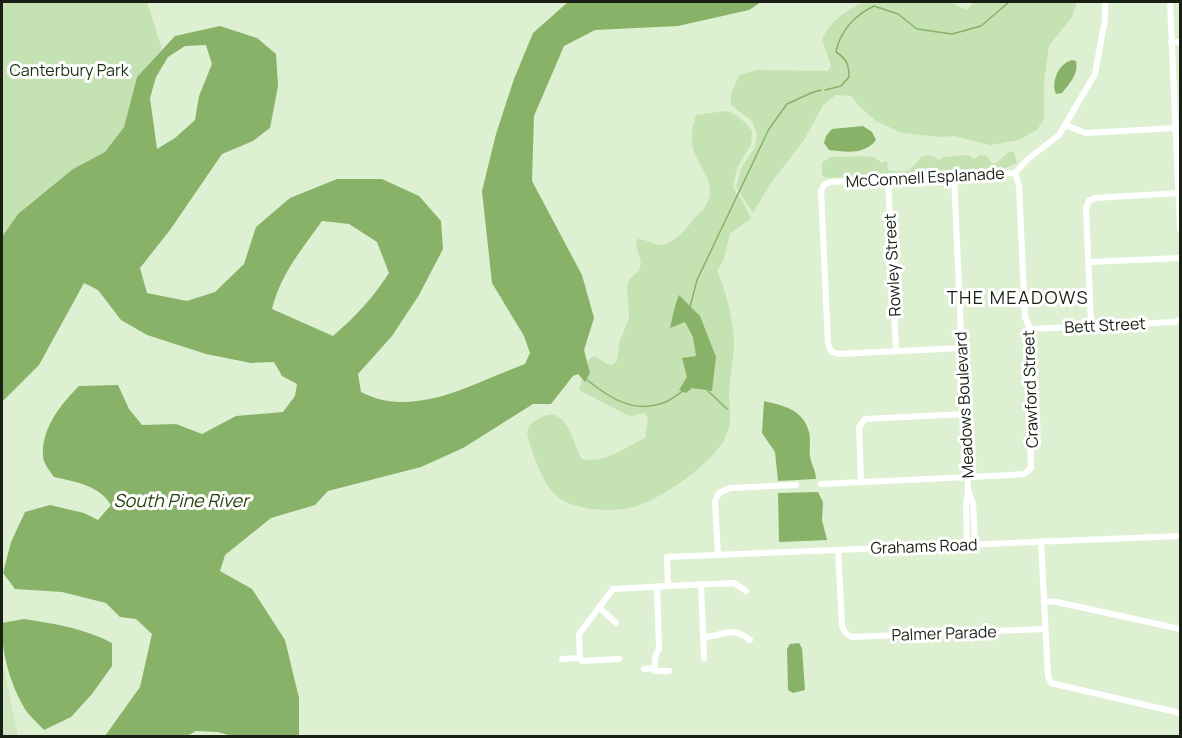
<svg xmlns="http://www.w3.org/2000/svg" width="1182" height="738" font-family="Manrope,sans-serif">
	<style>
		.built { fill: #d0e6c2 }
		.green { fill: #c5e2b3 }
		.water { fill: #87b267; fill-rule: evenodd }
		.lines { fill: none; stroke-linecap: round; stroke-linejoin: round }
		.stream { stroke: #87b267; stroke-width: 1.5 }
		.street { stroke: #fff; stroke-width: 6 }
		.labels { text-anchor: middle; stroke-width: 6; stroke-linejoin: round; paint-order: stroke }
		.park-label { font-size: 16px; fill: #1e3010; stroke: #fff }
		.street-label { font-size: 16px; fill: #191f14; stroke: #fff }
		.neighbourhood-label { font-size: 18px; letter-spacing: 1.5px; fill: #191f14; stroke: #fff }
		.water-label { font-size: 18px; font-style: italic; fill: #27430d; stroke: #fff }
	</style>
	<rect width="100%" height="100%" fill="#def0d2"/>
	<path class="built" d="M2,659L18,736H2Z"/>
	<g class="green">
		<path d="M2,2H147L162,49L137,77L124,127L105,152L73,169L18,214L2,237Z"/>
		<path d="M864,2H950L967,10L974,2H1077L1072,17L1049,46L1044,82V119L1037,130L1019,140L990,145L954,136L939,137L902,133L876,121L860,107L851,96L836,95L824,104L804,140L771,183L753,213L736,187L742,166L755,147L757,134L752,121L731,105V94L739,75L757,70L828,71L831,66L822,39C830,21 847,10 864,2Z"/>
		<path d="M725,111C736,113 745,122 752,131L751,144L737,168L733,187L745,206L751,218L730,234L724,259L717,271C726,290 733,320 734,341C734,358 730,375 729,392C729,407 733,422 726,436C714,463 664,497 637,506C617,513 575,511 558,497C543,486 531,451 527,432C530,423 535,420 544,416C568,407 573,445 582,459C604,464 626,447 645,438L648,418L644,413L631,416L625,414L579,390L589,359L595,356L607,364L613,365L617,360L620,340L629,319L627,288L629,280L639,270L641,263L636,245L637,239C645,239 648,242 655,244C668,249 685,231 692,221C697,215 704,210 707,203C717,184 700,168 694,152C690,140 692,126 696,115Z"/>
		<path d="M1009,152H1014L1017,163L1001,170L826,178L822,175V162L831,157L864,156L874,157L882,163L887,161L888,170C894,171 903,173 909,170C921,162 920,148 939,160L943,157L968,155L974,159L980,155L987,156L991,163H996Z"/>
	</g>
	<g class="water">
		<path d="M568,2H761L749,10L678,26L595,30L564,46L534,116L532,181L582,275L594,318L584,350L590,373L585,382L578,374L573,376L551,404H533L463,448L421,467L328,491L315,505L271,518L225,555L220,571L252,589L285,640L299,698V736H232L218,732L196,731L187,736H105L140,687L152,634L136,619L120,617L106,603L62,592L15,589L3,573L11,542L25,512L50,505L84,513L98,520L111,505C99,485 76,482 54,477C50,471 43,463 43,456C41,429 61,404 79,386L118,385L129,409L142,425L176,424L202,434L236,416L283,412L295,396L297,384L282,376L274,362L251,363L206,354L147,335L121,320L98,290L84,283L39,365L2,402V237L18,214L73,169L105,152L124,127L137,77L175,36L220,26L257,38L276,54L278,86L270,128L253,141L222,154L170,230L140,268L147,293L187,301L215,292L244,264L256,227L290,198L337,179H382L419,196L441,221L443,249L419,295L392,336L358,374L361,392C368,395 376,399 383,400C432,410 481,380 525,364L530,353L524,336L492,283L482,191L496,134L514,79L533,33ZM206,45L212,64L199,96L195,120L175,138L157,149L150,98L156,77L168,57L185,46ZM322,221L349,224L377,242L389,273C373,298 355,317 333,336L272,309C280,275 302,249 322,221Z"/>
		<path d="M1072,60L1076,61C1079,74 1069,84 1062,93L1056,94C1051,82 1058,64 1072,60Z"/>
		<path d="M863,126L872,132L876,140C865,155 845,152 829,150L824,143L826,136L832,129Z"/>
		<path d="M679,295L700,316L716,357L712,391L692,388L686,393L679,390L687,377L682,358L696,356L693,337L685,322L670,328C673,316 674,307 679,295Z"/>
		<path d="M764,401C784,406 803,409 809,432C811,439 809,449 810,456C811,465 816,470 816,479L778,481L775,452L762,433Z"/>
		<path d="M818,492L823,502L822,520L827,540L779,542L778,493Z"/>
		<path d="M24,619C55,624 84,628 112,643V666L92,694L71,717L44,730C38,723 30,717 25,709C10,684 1,651 2,623Z"/>
		<path d="M799,643L802,648L805,690L793,693L788,690L787,649L790,644Z"/>
	</g>
	<g class="lines">
		<g class="stream">
			<path d="M825,90L841,86L849,77C849,65 847,59 836,52C840,31 855,15 874,6L898,14L917,29L952,34L981,26L1009,2"/>
			<path d="M690,307L697,280L769,129L787,104L811,93L821,90"/>
			<path d="M586,379C608,397 633,414 663,403C670,401 677,395 683,391"/>
			<path d="M708,391L727,409"/>
		</g>
		<g class="street">
			<path d="M1170,2L1180,229"/>
			<path d="M1171,42H1180"/>
			<path d="M1066,125L1085,133L1175,128"/>
			<path d="M954,176L968,491L966,506L967,545"/>
			<path d="M888,179L896,350"/>
			<path d="M1089,262L1180,258"/>
			<path d="M1091,325L1086,208L1089,201L1095,198L1179,193"/>
			<path d="M1030,329L1175,322L1180,319"/>
			<path d="M962,348L838,354L831,351L828,344L821,191L824,185L830,182L1015,173L1028,159L1059,135L1095,74L1105,19V2"/>
			<path d="M861,482L859,427L865,419L965,414"/>
			<path d="M821,484L1011,475L1024,474L1031,468L1027,340L1030,329L1025,317L1019,185L1015,173"/>
			<path d="M969,492L973,504L975,544"/>
			<path d="M1041,541L1048,676L1051,683L1180,713"/>
			<path d="M838,550L842,625C844,632 845,634 852,637L1045,629"/>
			<path d="M718,555L715,501L719,493L730,488L796,485"/>
			<path d="M701,584L704,658"/>
			<path d="M657,586L659,649C654,656 654,663 655,671H669"/>
			<path d="M668,586L734,583L746,591"/>
			<path d="M1044,601L1057,602L1180,629"/>
			<path d="M599,607L616,623"/>
			<path d="M703,637C726,636 730,625 750,640"/>
			<path d="M562,659L579,658"/>
			<path d="M619,659L582,661L580,659L579,634L613,589L668,586L667,557L1180,536"/>
			<path d="M644,669L655,668"/>
		</g>
	</g>
	<g class="labels">
		<g class="park-label">
			<text x="69" y="76">Canterbury Park</text>
		</g>
		<g class="street-label">
			<text transform="translate(925 177) rotate(-3)" y="6">McConnell Esplanade</text>
			<text transform="translate(892 265) rotate(-93)" y="6">Rowley Street</text>
			<text transform="translate(1105 325) rotate(-3)" y="6">Bett Street</text>
			<text transform="translate(1030 389) rotate(-92)" y="6">Crawford Street</text>
			<text transform="translate(964 405) rotate(-93)" y="6">Meadows Boulevard</text>
			<text transform="translate(924 546) rotate(-2)" y="6">Grahams Road</text>
			<text transform="translate(944 633) rotate(-2)" y="6">Palmer Parade</text>
		</g>
		<g class="neighbourhood-label">
			<text x="1018" y="304">THE MEADOWS</text>
		</g>
		<g class="water-label">
			<text x="181" y="507">South Pine River</text>
		</g>
	</g>
	<rect width="1182" height="738" fill="none" stroke="#191f14" stroke-width="6"/>
</svg>
